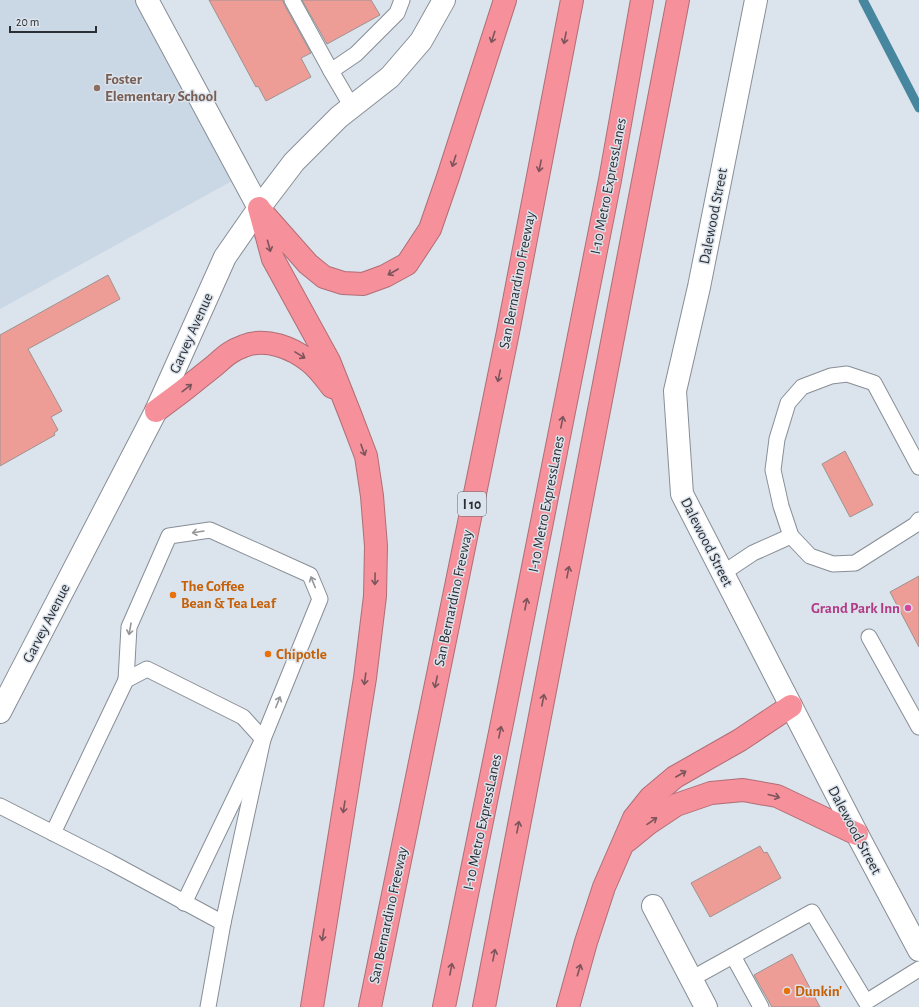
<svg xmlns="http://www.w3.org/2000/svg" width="919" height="1007" font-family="'Alegreya Sans',sans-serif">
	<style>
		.built { fill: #cad7e5 }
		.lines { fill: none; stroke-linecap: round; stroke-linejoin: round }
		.stream { stroke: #46869e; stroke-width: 9 }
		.building { fill: #ee9d96; stroke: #9e9291 }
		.lane-casing { stroke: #878e96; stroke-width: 17 }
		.street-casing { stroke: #878e96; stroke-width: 24 }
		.secondary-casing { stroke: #878e96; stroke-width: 24 }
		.highway-casing { stroke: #af6e76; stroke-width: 24 }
		.lane { stroke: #fff; stroke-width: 15 }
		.street { stroke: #fff; stroke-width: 22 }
		.secondary { stroke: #fff; stroke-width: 22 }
		.highway { stroke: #f6909a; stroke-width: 22 }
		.oneway { stroke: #7c555c }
		.oneway2 { stroke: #959698 }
		.education-dot { fill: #8d6e63; stroke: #dbe3ec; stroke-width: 1.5 }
		.food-dot { fill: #e8710a; stroke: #dbe3ec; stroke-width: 1.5 }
		.hotel-dot { fill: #d1479c; stroke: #dbe3ec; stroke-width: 1.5 }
		.labels { text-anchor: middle; stroke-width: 3; stroke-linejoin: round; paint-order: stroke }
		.shield { fill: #dbe3ec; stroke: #60646a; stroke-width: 1 }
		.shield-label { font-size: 14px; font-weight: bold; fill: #2b2e32 }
		.education-label { font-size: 15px; font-weight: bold; fill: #785e54; stroke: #dbe3ec; text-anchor: start }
		.street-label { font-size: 15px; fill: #2b2e32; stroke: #dbe3ec }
		.food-label { font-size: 15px; font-weight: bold; fill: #c56008; stroke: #dbe3ec; text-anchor: start }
		.hotel-label { font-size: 15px; font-weight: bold; fill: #b23c85; stroke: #dbe3ec; text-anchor: end }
	</style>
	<rect width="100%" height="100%" fill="#dbe3ec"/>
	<path class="built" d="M0,0H147L241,176L0,309Z"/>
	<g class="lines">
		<path class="stream" d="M863,0L919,108"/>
	</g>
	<g class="building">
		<path d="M209,0H283L284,4L311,53L301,58L311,77L266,101L258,86L256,87Z"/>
		<path d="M302,0H371L380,15L327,44Z"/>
		<path d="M108,275L120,299L28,349L62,411L51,417L58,430L54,433L55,435L0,466V335Z"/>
		<path d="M845,451L873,505L850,517L822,464Z"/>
		<path d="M919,576V647L890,592Z"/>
		<path d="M760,846L764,853L767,852L781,878L710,917L691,883Z"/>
		<path d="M792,954L820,1007H772L754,975Z"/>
	</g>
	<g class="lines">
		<defs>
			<g id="lane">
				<path d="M292,0L331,71"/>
				<path d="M352,107L331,71L356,54L397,13L402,0"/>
				<path d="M919,467L874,383L847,374L831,376L802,387L788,403L777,439L773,470L781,506L791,536L810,556L833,564L855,563L915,525L919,520"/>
				<path d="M723,573L753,553L791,536"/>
				<path d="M869,637L919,727"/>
				<path d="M126,680L129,627L169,536L210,530L310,575L320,599L263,739L184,903"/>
				<path d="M0,806L110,862L223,923L208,1007"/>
				<path d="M53,833L126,680L147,669L243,717L263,739L223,923"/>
				<path d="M733,956L761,1007"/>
				<path d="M691,979L812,912L866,1002L919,969"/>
			</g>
			<path id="street" d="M259,208L294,162L339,117L390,77L421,41L444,0"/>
			<g id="secondary">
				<path d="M756,0L699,287L675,391L682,494L857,834L919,950"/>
				<path d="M0,712L156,411L225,257L259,208L147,0"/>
				<path d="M653,906L706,1007"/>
			</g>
			<g id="highway">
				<path d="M259,208L273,259L329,361L350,414L366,456L372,496L376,546L375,596L365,678L312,1007"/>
				<path d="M262,212L308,264L324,277L343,283L363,284L385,276L407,264L430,229L448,177L505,0"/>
				<path d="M156,411C174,398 192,384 209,370C222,360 227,352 244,346C266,337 293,348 310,362C319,369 325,378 332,387"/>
				<path d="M627,841L649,823L676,805L711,793L743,790L777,796L857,834"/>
				<path d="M370,1007L508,332L572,0"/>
				<path d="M444,1007L503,718L610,180L642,0"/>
				<path d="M484,1007L678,0"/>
				<path d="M568,1007L586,942L604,887L634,818L650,798L675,777L740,740L791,706"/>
			</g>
		</defs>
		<use href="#lane" class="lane-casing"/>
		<use href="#street" class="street-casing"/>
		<use href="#secondary" class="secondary-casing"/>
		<use href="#highway" class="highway-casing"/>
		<use href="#lane" class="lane"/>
		<use href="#street" class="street"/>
		<use href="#secondary" class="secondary"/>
		<use href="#highway" class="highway"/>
	</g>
	<defs><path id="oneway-shaft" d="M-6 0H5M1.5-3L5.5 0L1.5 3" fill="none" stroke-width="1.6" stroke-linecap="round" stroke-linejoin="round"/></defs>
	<g class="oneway">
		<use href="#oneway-shaft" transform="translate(493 37) rotate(108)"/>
		<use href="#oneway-shaft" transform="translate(565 38) rotate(101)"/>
		<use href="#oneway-shaft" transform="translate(454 161) rotate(108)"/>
		<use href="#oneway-shaft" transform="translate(540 166) rotate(101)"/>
		<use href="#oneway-shaft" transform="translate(269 246) rotate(75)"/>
		<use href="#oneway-shaft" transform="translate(393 272) rotate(150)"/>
		<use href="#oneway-shaft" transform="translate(300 355) rotate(31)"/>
		<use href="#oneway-shaft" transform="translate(499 376) rotate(102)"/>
		<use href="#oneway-shaft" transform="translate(187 388) rotate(-38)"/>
		<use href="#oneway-shaft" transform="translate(562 422) rotate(-79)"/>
		<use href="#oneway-shaft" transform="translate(363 450) rotate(70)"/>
		<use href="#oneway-shaft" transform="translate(568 572) rotate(-79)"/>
		<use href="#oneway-shaft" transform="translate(375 579) rotate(91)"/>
		<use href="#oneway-shaft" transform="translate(526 604) rotate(-79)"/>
		<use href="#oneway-shaft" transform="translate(365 679) rotate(98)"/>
		<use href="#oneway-shaft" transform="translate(436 682) rotate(102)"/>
		<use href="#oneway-shaft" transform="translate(543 700) rotate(-79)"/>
		<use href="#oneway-shaft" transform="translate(500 732) rotate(-78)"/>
		<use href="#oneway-shaft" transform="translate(681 774) rotate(-30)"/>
		<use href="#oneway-shaft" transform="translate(774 796) rotate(15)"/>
		<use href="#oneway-shaft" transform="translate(344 807) rotate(99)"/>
		<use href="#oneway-shaft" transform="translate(652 821) rotate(-35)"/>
		<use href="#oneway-shaft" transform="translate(518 827) rotate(-79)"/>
		<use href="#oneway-shaft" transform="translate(323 935) rotate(99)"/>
		<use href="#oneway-shaft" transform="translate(494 955) rotate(-79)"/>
		<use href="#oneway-shaft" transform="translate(451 969) rotate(-79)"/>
		<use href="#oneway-shaft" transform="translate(579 970) rotate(-74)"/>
	</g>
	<g class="oneway2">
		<use href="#oneway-shaft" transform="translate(198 532) rotate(171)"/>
		<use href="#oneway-shaft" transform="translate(313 582) rotate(-112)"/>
		<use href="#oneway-shaft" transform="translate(130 629) rotate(100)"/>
		<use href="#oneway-shaft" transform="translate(278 702) rotate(-68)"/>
	</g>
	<circle class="education-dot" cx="97" cy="88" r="4"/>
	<g class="food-dot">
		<circle cx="173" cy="595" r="4"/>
		<circle cx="268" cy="654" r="4"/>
		<circle cx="787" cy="991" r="4"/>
	</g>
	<circle class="hotel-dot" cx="908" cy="608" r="4"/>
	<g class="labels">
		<rect class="shield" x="458" y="492" width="28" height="24" rx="3"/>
		<g class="shield-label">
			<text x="472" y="509">I 10</text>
		</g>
		<g class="education-label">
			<text x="105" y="84">Foster<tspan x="105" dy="17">Elementary School</tspan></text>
		</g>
		<g class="street-label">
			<text transform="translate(608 186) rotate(-79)" y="5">I-10 Metro ExpressLanes</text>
			<text transform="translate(713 216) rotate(-79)" y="5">Dalewood Street</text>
			<text transform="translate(517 280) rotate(-79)" y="5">San Bernardino Freeway</text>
			<text transform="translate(191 333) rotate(-66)" y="5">Garvey Avenue</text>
			<text transform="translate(546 504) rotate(-79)" y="5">I-10 Metro ExpressLanes</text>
			<text transform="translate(707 542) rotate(63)" y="5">Dalewood Street</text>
			<text transform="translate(453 598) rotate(-78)" y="5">San Bernardino Freeway</text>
			<text transform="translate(46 623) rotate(-63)" y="5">Garvey Avenue</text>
			<text transform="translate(482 822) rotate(-78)" y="5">I-10 Metro ExpressLanes</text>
			<text transform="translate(855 830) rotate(62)" y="5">Dalewood Street</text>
			<text transform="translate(388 915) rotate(-78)" y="5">San Bernardino Freeway</text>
		</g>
		<g class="food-label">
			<text x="181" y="591">The Coffee<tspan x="181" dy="17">Bean &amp; Tea Leaf</tspan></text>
			<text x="276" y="659">Chipotle</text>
			<text x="795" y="996">Dunkin'</text>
		</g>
		<g class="hotel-label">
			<text x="900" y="613">Grand Park Inn</text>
		</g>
	</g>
	<path d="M10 26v6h86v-6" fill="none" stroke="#2b2e32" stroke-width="2"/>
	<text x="16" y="26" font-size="12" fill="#2b2e32" stroke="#dbe3ec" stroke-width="3" paint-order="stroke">20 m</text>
</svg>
